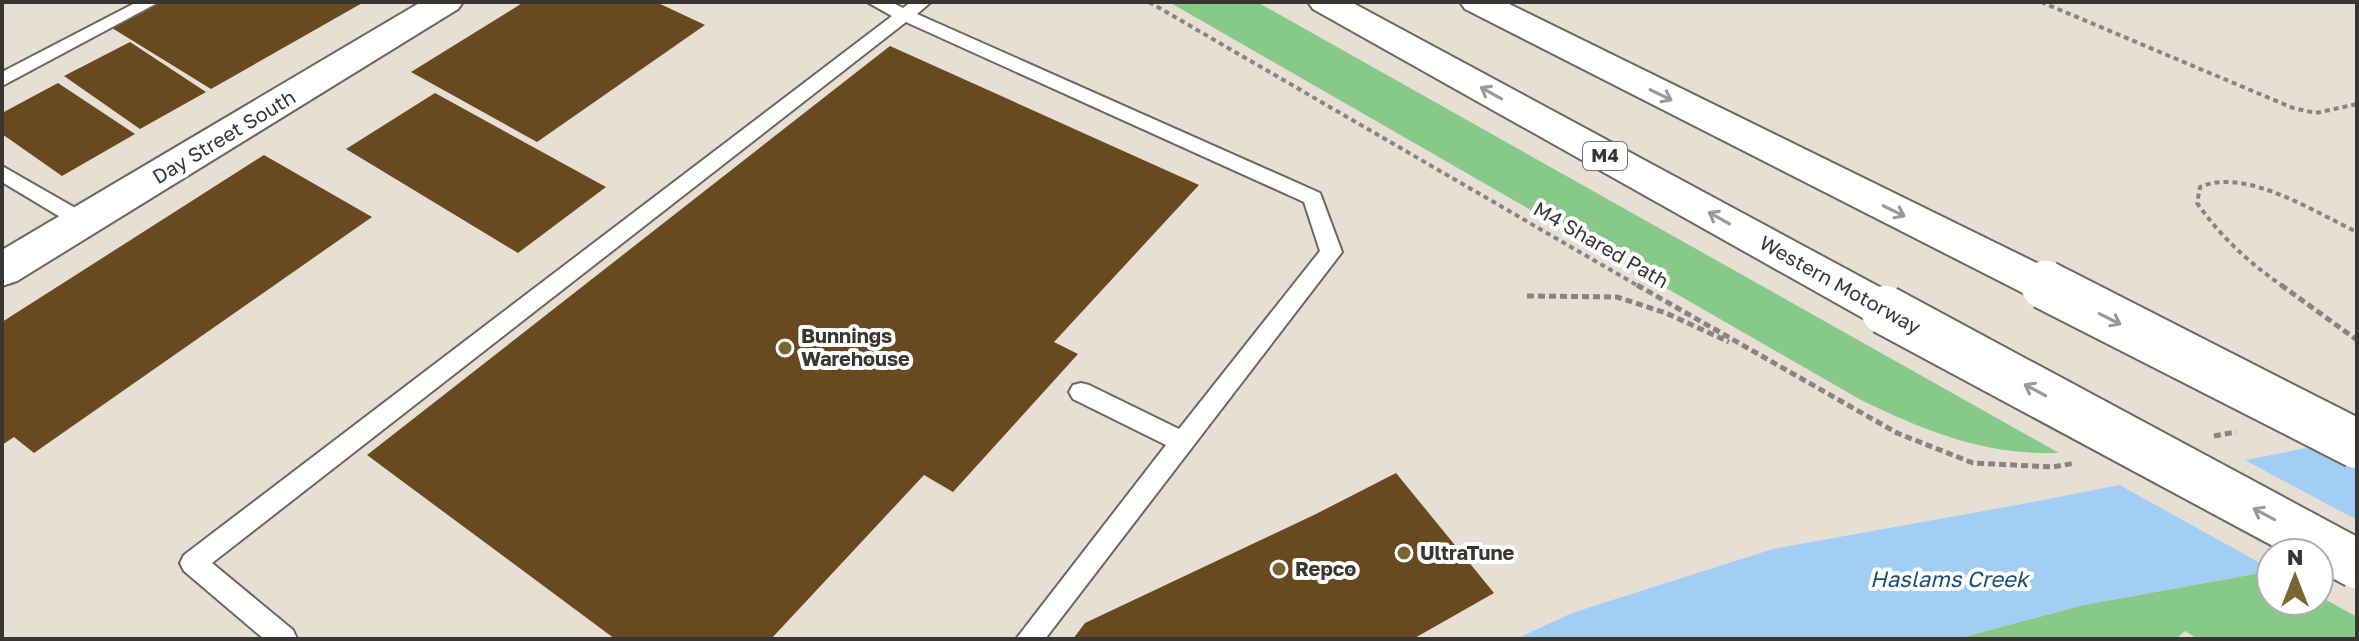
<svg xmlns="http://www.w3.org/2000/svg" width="2359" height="641" font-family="'Golos Text',sans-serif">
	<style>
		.green { fill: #86c989 }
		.water { fill: #a2cef5 }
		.pier { fill: #e7ded4 }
		.building { fill: #69491f }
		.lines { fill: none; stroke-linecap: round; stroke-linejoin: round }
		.lane-casing { stroke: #6e675e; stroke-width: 4 }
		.street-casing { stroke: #6e675e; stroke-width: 4 }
		.highway-casing { stroke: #6e675e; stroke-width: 4 }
		.path-far1 { stroke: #89847d; stroke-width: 4; stroke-dasharray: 5 4; stroke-linecap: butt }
		.path { stroke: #89847d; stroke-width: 5; stroke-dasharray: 7 4; stroke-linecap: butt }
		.lane { fill: #fff; fill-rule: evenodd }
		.street { fill: #fff; fill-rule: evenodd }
		.highway { fill: #fff; fill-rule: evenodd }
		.highway-bridge-far1-casing { stroke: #6e675e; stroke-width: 43; stroke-linecap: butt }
		.highway-bridge-casing { stroke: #6e675e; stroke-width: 52; stroke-linecap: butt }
		.highway-bridge-far1 { stroke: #fff; stroke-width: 39 }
		.highway-bridge { stroke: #fff; stroke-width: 48 }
		.oneway { stroke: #9c9a98 }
		.poi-dot { fill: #796534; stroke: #fff; stroke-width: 3 }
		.labels { text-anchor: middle; stroke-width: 8; stroke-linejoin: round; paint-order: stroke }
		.shield { fill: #fff; stroke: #747270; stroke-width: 2 }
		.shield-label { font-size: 18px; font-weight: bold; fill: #393632 }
		.street-label { font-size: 20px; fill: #393632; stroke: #fff }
		.poi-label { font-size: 20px; font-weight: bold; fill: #393632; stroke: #fff; text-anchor: start }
		.water-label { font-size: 22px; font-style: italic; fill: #19507a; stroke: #fff }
	</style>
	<rect width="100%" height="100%" fill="#e7ded4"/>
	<g class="green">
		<path d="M1169,2H1257L2059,453C1983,455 1928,432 1861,400Z"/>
		<path d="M2271,571V601H2319V596L2357,617V639H2198L2185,631L2176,639H1956L2083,605Z"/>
	</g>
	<path class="water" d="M2357,438V556L2271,553V571L2083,605L1956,639H1516L1572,613L1773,549L2028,503Z"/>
	<path class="pier" d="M2239,457L2357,520V560L2319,553H2271V569L2114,482Z"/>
	<g class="building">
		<path d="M160,2H364L211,89L112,28Z"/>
		<path d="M524,2H656L705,25L537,142L411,72Z"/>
		<path d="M130,42L206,92L140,129L64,76Z"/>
		<path d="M890,46L1199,185L1054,342L1078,354L953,492L924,475L771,639H615L367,455Z"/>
		<path d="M58,83L135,134L62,176L2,134V113Z"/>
		<path d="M435,93L606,187L518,253L346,149Z"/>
		<path d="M264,155L372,217L34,453L14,437L2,445V322Z"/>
		<path d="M1396,473L1494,593L1413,639H1073L1085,623L1316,514Z"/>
	</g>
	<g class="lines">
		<defs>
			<g id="lane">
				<path d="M137,2H159L2,86V72Z"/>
				<path d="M867,2H891L903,8L911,2H931L917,14L1320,193L1342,252L1045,639H1016L1166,445L1073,399L1069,392L1073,385L1081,383L1089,385L1179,429L1320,251L1304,202L906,22L212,563L293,630L297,639H264L184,571L180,563L184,555L892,16Z"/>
				<path d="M2,166L91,217L94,222L91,227H77L2,182Z"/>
			</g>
			<path id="street" d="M421,2H463L458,9L17,281L2,286V250Z"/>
			<g id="highway">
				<path d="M1308,2H1351L1900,298L1907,310L1900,322L1885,327L1870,322L1313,9Z"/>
				<path d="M1460,2H1505L2055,272L2061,283L2055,294L2040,299L2025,294L1465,9Z"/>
			</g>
		</defs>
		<use href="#lane" class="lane-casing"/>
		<use href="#street" class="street-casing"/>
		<use href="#highway" class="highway-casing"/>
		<g class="path-far1">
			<path d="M1149,2L1640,287"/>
			<path d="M2041,2L2293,108L2316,113L2357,104"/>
			<path d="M2284,287C2249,263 2221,237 2197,203L2200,187C2246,167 2314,212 2357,232"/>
		</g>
		<g class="path">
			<path d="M1637,285L1897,433L1973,463L2053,467L2075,463"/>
			<path d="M2281,285L2357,340"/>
			<path d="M1527,296L1617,297L1666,313L1729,342"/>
			<path d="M2214,436L2236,432"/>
		</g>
		<use href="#lane" class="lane"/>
		<use href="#street" class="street"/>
		<use href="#highway" class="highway"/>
		<defs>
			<path id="highway-bridge-far1" d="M2040,283L2049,287"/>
			<g id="highway-bridge">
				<path d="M2045,285L2357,444"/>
				<path d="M1885,310L2357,564"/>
			</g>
		</defs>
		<use href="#highway-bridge-far1" class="highway-bridge-far1-casing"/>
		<use href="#highway-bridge" class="highway-bridge-casing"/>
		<use href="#highway-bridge-far1" class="highway-bridge-far1"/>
		<use href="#highway-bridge" class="highway-bridge"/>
	</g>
	<defs><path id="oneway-shaft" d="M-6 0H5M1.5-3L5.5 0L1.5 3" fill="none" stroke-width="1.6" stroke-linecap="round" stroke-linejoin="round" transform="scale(2)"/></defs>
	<g class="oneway">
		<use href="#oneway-shaft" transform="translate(1491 93) rotate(-151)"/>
		<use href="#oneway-shaft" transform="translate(1661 95) rotate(26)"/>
		<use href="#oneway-shaft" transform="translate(1894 211) rotate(26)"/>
		<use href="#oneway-shaft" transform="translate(1719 218) rotate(-151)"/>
		<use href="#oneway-shaft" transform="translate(2110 319) rotate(27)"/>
		<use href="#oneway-shaft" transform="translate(2035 390) rotate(-152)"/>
		<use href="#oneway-shaft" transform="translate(2264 514) rotate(-152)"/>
	</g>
	<g class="poi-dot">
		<circle cx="785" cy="348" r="8"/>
		<circle cx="1404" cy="553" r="8"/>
		<circle cx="1279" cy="569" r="8"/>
	</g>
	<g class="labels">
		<rect class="shield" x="1583" y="142" width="44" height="28" rx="6"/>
		<g class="shield-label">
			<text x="1605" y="162">M4</text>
		</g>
		<g class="street-label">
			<text transform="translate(224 137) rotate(-31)" y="7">Day Street South</text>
			<text transform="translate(1601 245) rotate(30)" y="7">M4 Shared Path</text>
			<text transform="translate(1840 285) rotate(29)" y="7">Western Motorway</text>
		</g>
		<g class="poi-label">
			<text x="801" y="343">Bunnings<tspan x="801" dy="23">Warehouse</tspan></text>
			<text x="1420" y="560">UltraTune</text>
			<text x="1295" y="576">Repco</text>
		</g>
		<g class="water-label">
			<text x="1949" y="587">Haslams Creek</text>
		</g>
	</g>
	<rect width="2359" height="641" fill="none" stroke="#393632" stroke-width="8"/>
	<g transform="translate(2295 577)"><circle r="38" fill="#ffffff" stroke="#b0afad" stroke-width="2"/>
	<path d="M0-6L14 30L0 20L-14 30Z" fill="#796534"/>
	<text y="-12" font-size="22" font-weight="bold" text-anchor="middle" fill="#393632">N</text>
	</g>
</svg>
